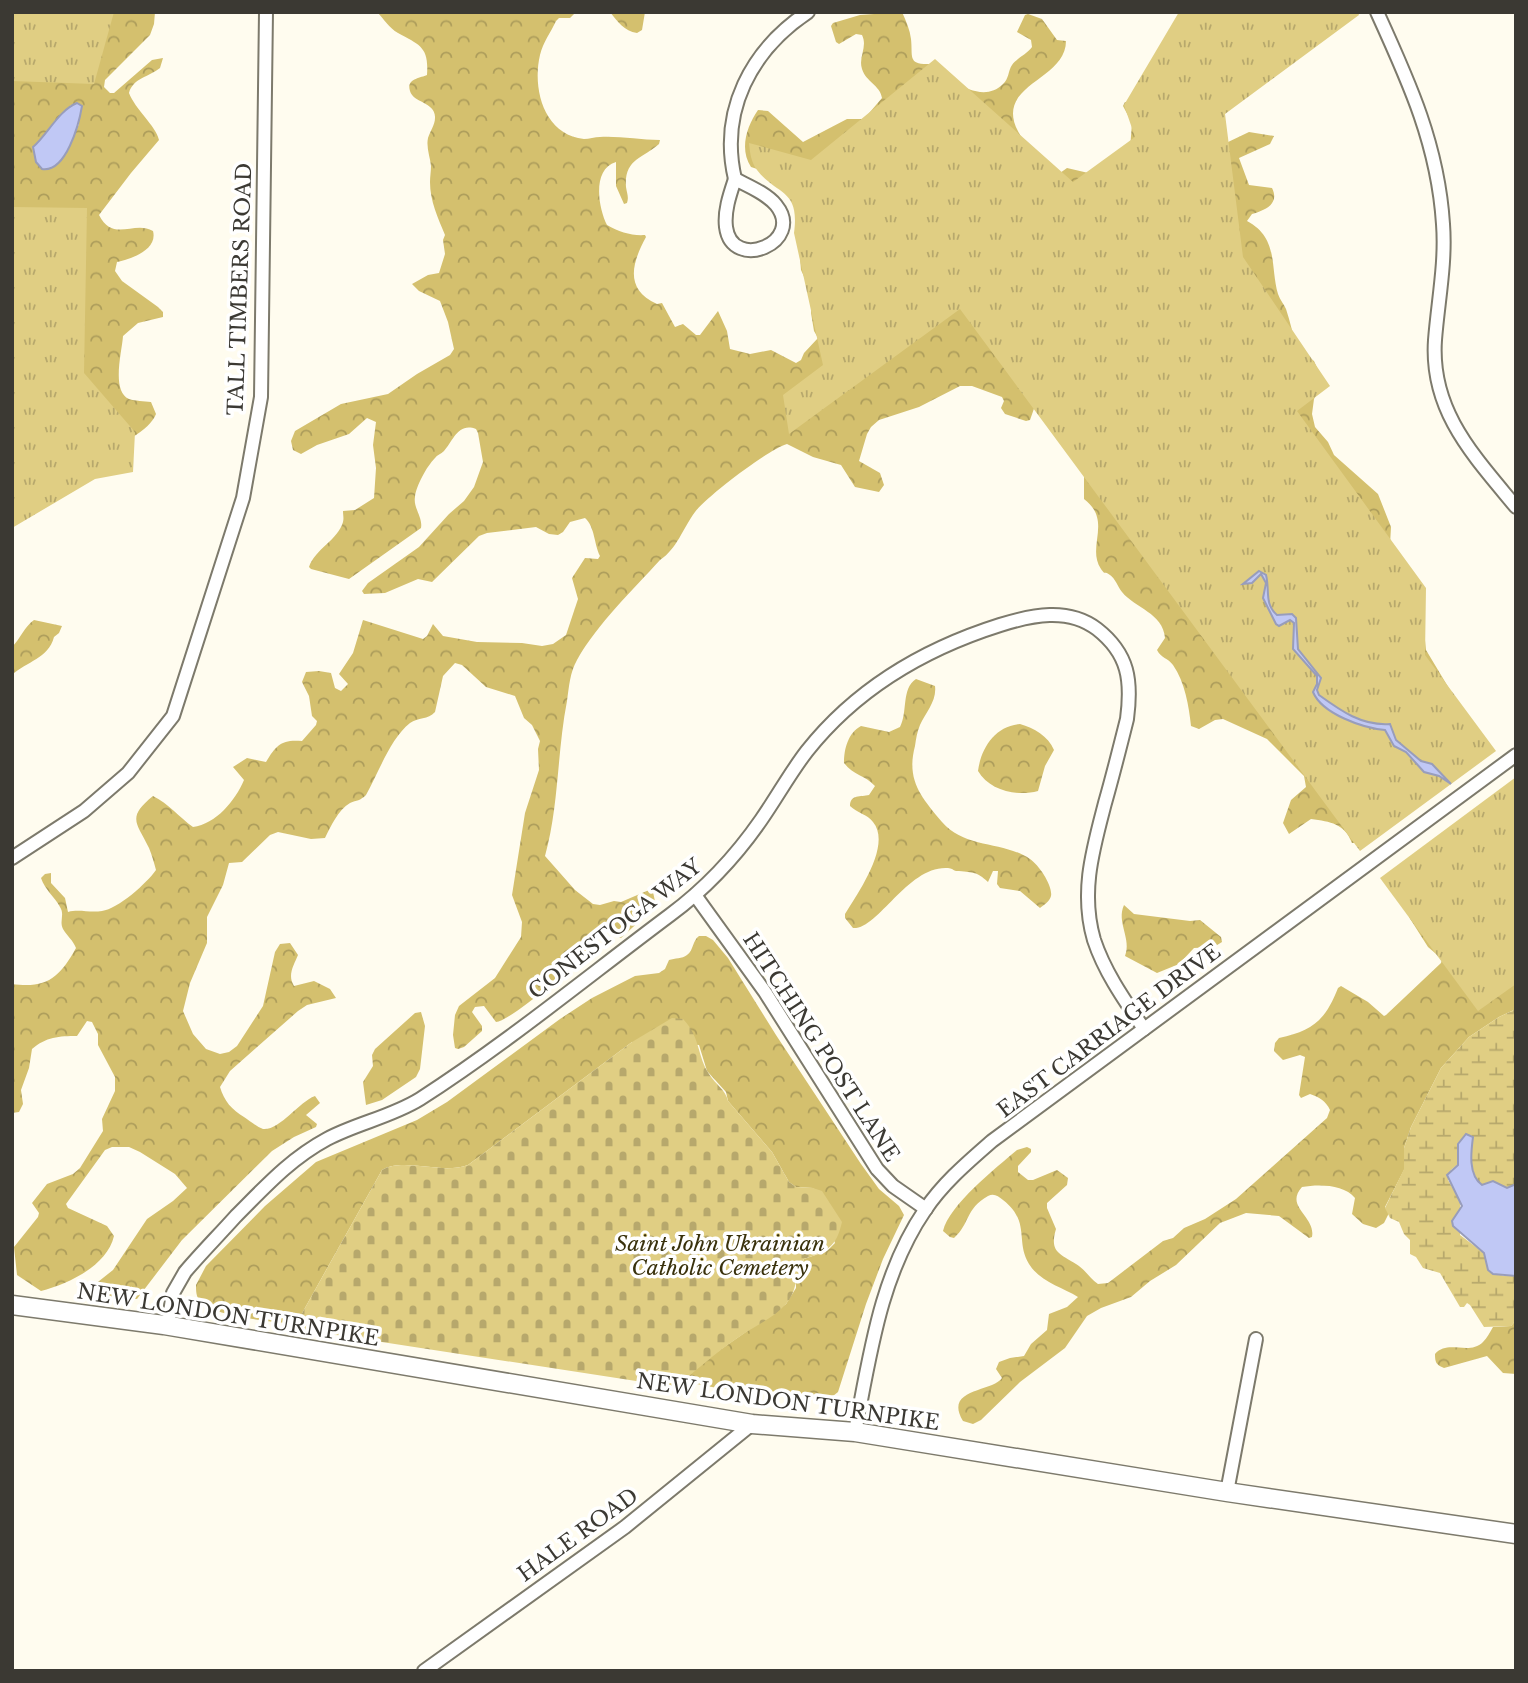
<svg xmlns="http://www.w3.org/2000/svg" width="1528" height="1683" font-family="'Libre Baskerville',serif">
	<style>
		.forest { fill: url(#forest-crowns); fill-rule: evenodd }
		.wetland { fill: url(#wetland-marsh) }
		.cemetery { fill: url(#cemetery-stones) }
		.park { fill: url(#park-tufts) }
		.water { fill: #c0c8f5; stroke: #989dbb; stroke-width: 2 }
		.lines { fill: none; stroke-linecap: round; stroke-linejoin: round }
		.street-casing { stroke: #7d7a6c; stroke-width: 16 }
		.secondary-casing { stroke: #7d7a6c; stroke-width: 21 }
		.street { stroke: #fff; stroke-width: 12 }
		.secondary { stroke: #fff; stroke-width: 18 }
		.labels { text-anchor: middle; stroke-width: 7; stroke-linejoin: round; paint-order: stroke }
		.street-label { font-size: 21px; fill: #3b3933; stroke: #fff }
		.park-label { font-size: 21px; font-style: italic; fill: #39310c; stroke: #fff }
	</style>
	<defs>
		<pattern id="forest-crowns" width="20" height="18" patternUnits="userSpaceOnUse" patternTransform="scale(1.75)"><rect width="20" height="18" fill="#d4c06e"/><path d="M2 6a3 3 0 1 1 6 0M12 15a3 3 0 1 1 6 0" fill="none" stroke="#ad9d5b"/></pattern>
		<pattern id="wetland-marsh" width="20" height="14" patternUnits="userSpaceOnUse" patternTransform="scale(1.75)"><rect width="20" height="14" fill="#e0ce83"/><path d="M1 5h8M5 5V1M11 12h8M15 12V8" fill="none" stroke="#b7a86c"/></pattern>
		<pattern id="cemetery-stones" width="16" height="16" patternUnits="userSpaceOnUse" patternTransform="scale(1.75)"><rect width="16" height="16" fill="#e0ce83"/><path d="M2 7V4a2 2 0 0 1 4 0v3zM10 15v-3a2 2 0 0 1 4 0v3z" fill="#b7a86c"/></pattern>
		<pattern id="park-tufts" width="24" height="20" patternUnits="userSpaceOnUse" patternTransform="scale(1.75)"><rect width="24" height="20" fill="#e0ce83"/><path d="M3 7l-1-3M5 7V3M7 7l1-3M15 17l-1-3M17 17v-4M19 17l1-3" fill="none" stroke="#b7a86c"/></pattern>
	</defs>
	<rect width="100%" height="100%" fill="#fffcef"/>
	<g class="forest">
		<path d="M20,12H155L154,24L150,35L105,80L104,87L110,93H114L152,60L163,58L160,68C149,77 133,78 129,93C135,109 156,126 159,140L131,173L99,215C113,243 134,220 153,231C158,250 131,259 117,262L115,271L122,281L158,307L163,312V317L138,323L123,336C122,352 111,391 129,399C135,401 144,401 151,402L156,414C142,449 48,465 12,476V26ZM71,105L79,124L71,143L34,146Z"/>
		<path d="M377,12H582L575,13L570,18H559L556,21C551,32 543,42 540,55C532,89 544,135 584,139C589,139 595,137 600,137C620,136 640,140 660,140L659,144C642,159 624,159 626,187C627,194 629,197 627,203L624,204L616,186V162C592,169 598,207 607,225C619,232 632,236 645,235L646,237C632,263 624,289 657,304L662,303L675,327L683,324L696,335H700L718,311L727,331L730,349L750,354L771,350L796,363L801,360L804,353L818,338L814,331L811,313V292L801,270L796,211L787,179L751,167C739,149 747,126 758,110L768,111L803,142L847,119H864L882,98C880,85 866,82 862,69C858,57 868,47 862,35L856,34L839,44L836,42L831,26L833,23L860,15L902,12C906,21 910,30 911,39C913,57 907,65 931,64C948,78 981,106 1003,84C1009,79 1008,71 1012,65C1017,58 1027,54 1032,47L1031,40L1017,32L1025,15L1028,14L1042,19L1057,40L1066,41C1066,82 990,84 1020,135C1028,149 1048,162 1060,173L1067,168L1097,175L1130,149L1132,123L1123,106L1125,102L1136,104L1204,12H1307L1221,104L1226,143L1249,132L1274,136L1270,144L1239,158L1249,185L1272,188C1280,204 1265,210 1252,214L1247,221C1279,238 1270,267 1278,294C1280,300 1284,304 1286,309C1290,321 1293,334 1296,347L1314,361L1320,374V387L1314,399L1312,414L1315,427L1328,442L1334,455L1378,494L1391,527L1390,545L1425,640L1426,650L1456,700L1360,843H1352C1344,823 1331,822 1311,819L1289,834L1283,823L1291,800L1306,787L1304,776L1267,739L1223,719L1215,720L1199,729L1191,726C1189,707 1185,682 1173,665C1168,658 1161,658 1157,650L1165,638C1163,613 1135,608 1122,592C1118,587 1115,578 1110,575C1103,570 1106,576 1101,569C1086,547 1113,521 1084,499V474L1037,400L1030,420L1026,421L1005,414L1001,408L1004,401L1002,397L972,386H960L919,407L879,420L871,427L867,434L859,461L880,473L884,485L879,492L855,487L841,465L813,457L787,444C769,449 707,496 695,512C683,528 677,549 660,560C632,591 598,623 577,660C570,672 569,687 567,701C557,752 559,806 545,856L575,890L593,904L600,905L614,901L621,902L649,890L653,892L656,906L621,938L616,936L615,926L606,925C595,934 591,945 582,955C570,969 512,1020 496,1022L484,1006L475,1007L472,1012L482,1026V1031L464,1047L458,1049L455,1048L453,1035L455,1015L459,1006L495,978L521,937L522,922L512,895L525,813L539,770L538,749L540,741L532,725L524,718L515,696L486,687L462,665L455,663L443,676L435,712C428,720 418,717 410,723C390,739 379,772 366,795C360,801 357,800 350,803C338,810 331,826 325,838L311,839L278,832L270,835L242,862L229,863L223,885L207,917V943L190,983L183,1011L193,1034L206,1049L220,1054L229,1052L237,1046L263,1006L275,952L280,944L290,943L298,955C294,965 287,975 294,986L314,981L330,989L336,998L307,1005L298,1011L230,1071L220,1087C224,1101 232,1110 244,1117C250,1121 257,1127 263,1129C279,1131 299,1102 315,1096L320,1103L306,1115L317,1124L316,1127L294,1137L272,1151L182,1240L137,1299L88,1296L84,1293L113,1270L147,1219L173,1201L187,1188L175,1174L140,1152L129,1147H112L105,1150L66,1204L68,1208L107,1226L114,1236C107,1266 68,1284 41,1291L17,1275L14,1247L38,1217L39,1213L32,1203L47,1184L73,1174L80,1168L103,1131L102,1119L115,1091V1077L98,1045V1034L92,1022L87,1021L77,1036C59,1036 46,1037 32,1049L29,1068L21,1090L23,1104L19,1112L12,1113V984C47,989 60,977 76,948C73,940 67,936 63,929C59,921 65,915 60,907C54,896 45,890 41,878L45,874L51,873V883L65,898L68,912C79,909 90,913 102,911C118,909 147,883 156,870C154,863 152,855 149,848C137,823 126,818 153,796C169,804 179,817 193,827C216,824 235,801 244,780L233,767L247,758L266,762C276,745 282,739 302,741L316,725L317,721L312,716L309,696L302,682L306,672L319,671L331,673L335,688L341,691L348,684L339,674L353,653L363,620L423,639L427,636L433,624L443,636L477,642L522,643L542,646L553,644L566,635L578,599L572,578L585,558L598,559L600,556C594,544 595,527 585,518L570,522L563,532L558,535L549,534L536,527L487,533L479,536L432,582L418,579L385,593L364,594L362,591L368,583L419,547L449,514L464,501L474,487L483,462L478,433L476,429C458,422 453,441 444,451C441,454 437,455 435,458C427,466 416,486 415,497C413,508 423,517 421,528L349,579L311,569L309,567C315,549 338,540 343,522C344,518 343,515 343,511L355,510L374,498L376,468L373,445L376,422L367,418L349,434L317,445L301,454L293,450L291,441L295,431L341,404L388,394L417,374L450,355L454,349L448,322L440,301L419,291L412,284L428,275L439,273L445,254L443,240L445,235C438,218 430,201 430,182C430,177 431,171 431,166C430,157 426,147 428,138C430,131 435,125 435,118C436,102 413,103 410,91C406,79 420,78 427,75C429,47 420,45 398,33C389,28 384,19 377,12Z"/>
		<path d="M610,12H645L642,30L637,33C624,31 618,22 610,12Z"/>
		<path d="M34,620L62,626L59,633L54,637C48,659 27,661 12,675V647C21,638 24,627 34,620Z"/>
		<path d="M916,679L935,686C937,701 926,712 920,725C917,732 916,739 915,746C906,780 921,797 942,822C965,849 1004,841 1030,859C1039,865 1053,886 1051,896C1050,901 1044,905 1040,908L1020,891L1000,888L997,884L998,871H993L988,882C976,871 974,873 959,871C951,871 956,869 948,868C908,865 878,930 853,928L845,918V914C858,893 892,845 873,822C867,814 857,813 850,806C850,794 861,797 869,795L875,786C865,775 854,776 844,763C844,749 848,733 861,726L889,732L900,727C908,712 901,689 916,679Z"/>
		<path d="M1020,724C1034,728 1048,736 1054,750L1045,766L1038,791C1016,797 989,790 978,771C981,748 995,726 1020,724Z"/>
		<path d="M1516,857V1009L1499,1017L1469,1037L1441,1068L1411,1127L1404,1148V1170L1385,1207L1389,1213L1384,1223L1376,1228L1363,1224L1352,1214L1355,1198C1344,1184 1318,1184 1302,1187C1284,1207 1316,1216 1312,1237L1309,1238L1279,1216L1246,1213L1220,1223L1176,1265L1150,1281L1131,1297L1101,1308L1087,1316L1065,1348L1020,1382L981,1420L973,1424L963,1421C943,1388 993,1392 1002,1378L996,1369L999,1362L1010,1358L1024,1356L1031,1344L1047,1330L1049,1314L1067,1307L1078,1297C1062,1287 1040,1282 1029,1264C1015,1241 1031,1222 1003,1200C998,1196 994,1193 988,1196C965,1209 970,1224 954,1238L950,1237L943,1231C949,1205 996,1168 1017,1150L1027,1147L1031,1149V1152L1018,1166V1172L1028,1180H1033L1057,1170L1068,1178L1067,1185L1047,1203V1208L1056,1229C1049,1252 1060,1254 1076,1264C1085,1269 1090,1279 1098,1284L1108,1283L1163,1241L1173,1238L1184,1228L1205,1219L1236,1199L1327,1118L1330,1110C1326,1101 1319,1097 1310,1094L1301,1098L1299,1095L1305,1057L1300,1055L1283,1060L1274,1051L1275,1043L1279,1038C1312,1031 1325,1021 1338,988L1341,986L1368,1002L1384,1016L1386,1015L1441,963L1442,959L1428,947L1409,917Z"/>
		<path d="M1124,905L1134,914L1190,921L1200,920L1221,937L1222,942L1214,947L1194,948L1179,964L1157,973L1125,956C1132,939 1116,922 1124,905Z"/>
		<path d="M699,936H706L713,940L728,958L776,1035L861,1164L879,1189L899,1206L904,1215L883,1259L866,1304L838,1392L828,1400L717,1388L687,1382L686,1378L707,1359L786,1304L796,1288V1279L804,1259L827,1251L835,1243L813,1188L796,1187L789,1182L772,1152L728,1101L726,1092L707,1071L699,1045L632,1042L468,1165C441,1175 404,1157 382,1170L296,1324C276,1322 212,1317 200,1301C196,1297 196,1290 196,1285L206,1266L265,1206L316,1162L417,1120L447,1102L560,1019L592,998L635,976L659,973L665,969L669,960C675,958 682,959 687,955C694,950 692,941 699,936Z"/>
		<path d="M421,1012L425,1026L420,1069L416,1077L382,1100L366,1105L363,1082L373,1066L372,1055L375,1049L415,1013Z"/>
		<path d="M1516,1320V1374L1503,1373L1487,1356L1444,1368C1436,1365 1435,1362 1435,1354C1448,1339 1469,1356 1483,1342C1487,1338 1490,1332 1493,1327L1511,1326Z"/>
	</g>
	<path class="wetland" d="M1516,1009V1184L1507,1188L1493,1181L1482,1185C1469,1175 1471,1152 1473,1137L1466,1134L1458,1144L1459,1163L1451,1170L1448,1180L1460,1200V1235L1484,1253L1488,1270L1504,1276H1516V1320L1511,1326L1484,1327L1470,1305L1467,1303L1464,1307H1460L1440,1273L1423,1268L1416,1257L1410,1254V1240L1404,1234L1399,1222L1390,1218L1385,1208L1404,1169V1148L1411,1127L1441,1068L1469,1037L1499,1017Z"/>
	<path class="cemetery" d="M672,1018L683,1019C701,1038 697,1056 709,1074C716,1085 725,1089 728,1101L772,1152L789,1182L796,1187L813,1188L822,1191L842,1222C836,1248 827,1251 804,1259C795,1274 798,1290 786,1304C773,1319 752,1327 736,1339C714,1354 696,1371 675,1387L291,1328L293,1324H296L382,1170C404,1157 441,1175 468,1165L632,1042Z"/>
	<g class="park">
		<path d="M12,12H114L94,84L12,81Z"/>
		<path d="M1179,12H1358L1359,15L1225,114L1243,257L1330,386L1297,411L1426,588L1425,655L1496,751L1360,851L960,309L789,434L783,395L823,365L794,233C800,188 777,196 757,170C751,162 750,153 749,143L811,160L935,59L1073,182L1135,137L1124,105Z"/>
		<path d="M12,207L87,208L84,373L135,432L133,472L95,479L12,528Z"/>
		<path d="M1516,777V984L1478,1011L1380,878Z"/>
	</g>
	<g class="water">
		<path d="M77,103L82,106C79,124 66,173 42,169L36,162L33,147C47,135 59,110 77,103Z"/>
		<path d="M1259,571L1266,575C1270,590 1264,604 1277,615L1292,614L1296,618L1298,649L1321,678L1317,690L1319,695C1341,711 1362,726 1390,724L1396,740L1421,761L1432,764L1451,784L1439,776L1424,772L1406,752L1394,746L1385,730C1363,728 1322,714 1313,692L1317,684V676L1293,649L1294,623L1290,620L1279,626L1276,624L1263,598L1266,583L1261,574L1252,583L1243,584Z"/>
		<path d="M1466,1134L1473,1137C1471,1152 1468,1175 1482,1185L1493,1181L1507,1188L1516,1184V1276L1493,1274L1488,1270L1484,1253L1453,1226L1452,1221L1462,1206L1447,1175L1458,1165V1144Z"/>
	</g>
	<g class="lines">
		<defs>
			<g id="street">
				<path d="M1377,12C1409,82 1438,145 1443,224C1446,263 1438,301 1435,340C1430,411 1474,456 1516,507"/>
				<path d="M735,179C748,186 766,193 776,205C806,242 732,273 726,227C724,211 730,194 735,179Z"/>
				<path d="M735,179C719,111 751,50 808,12"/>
				<path d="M12,858L84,811L128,773L173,716L243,498L261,397L266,12"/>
				<path d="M695,895L765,992L877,1169L893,1186L926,1209"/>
				<path d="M168,1325L173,1293L185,1272C201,1253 219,1235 236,1216C265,1187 290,1159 327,1139C357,1123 391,1117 420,1099C507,1043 587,977 670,915C705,889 736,856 761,820C777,797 790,773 807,751C857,688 924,649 1000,625C1032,615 1068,607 1097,629C1129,654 1132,681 1127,719C1120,747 1113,775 1105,803C1093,849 1080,892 1094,940C1105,973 1125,1001 1144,1029"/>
				<path d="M855,1432C870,1355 880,1276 925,1210C943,1183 968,1162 992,1141L1516,755"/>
				<path d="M1227,1492L1256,1339"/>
				<path d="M424,1671L625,1527L752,1424"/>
			</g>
			<path id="secondary" d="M12,1305L164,1325L752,1424L855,1432L1227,1492L1516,1534"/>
		</defs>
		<use href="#street" class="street-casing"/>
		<use href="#secondary" class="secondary-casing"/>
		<use href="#street" class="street"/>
		<use href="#secondary" class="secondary"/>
	</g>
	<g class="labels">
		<g class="street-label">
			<text transform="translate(240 289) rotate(-88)" y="7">TALL TIMBERS ROAD</text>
			<text transform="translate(615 929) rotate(-38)" y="7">CONESTOGA WAY</text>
			<text transform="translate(1109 1031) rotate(-37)" y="7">EAST CARRIAGE DRIVE</text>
			<text transform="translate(821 1047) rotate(57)" y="7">HITCHING POST LANE</text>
			<text transform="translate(228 1315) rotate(9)" y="7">NEW LONDON TURNPIKE</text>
			<text transform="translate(788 1402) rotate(8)" y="7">NEW LONDON TURNPIKE</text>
			<text transform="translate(578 1535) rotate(-36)" y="7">HALE ROAD</text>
		</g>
		<g class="park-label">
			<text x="720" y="1251">Saint John Ukrainian<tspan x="720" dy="24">Catholic Cemetery</tspan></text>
		</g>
	</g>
	<rect width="1528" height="1683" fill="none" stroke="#3b3933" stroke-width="28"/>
</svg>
